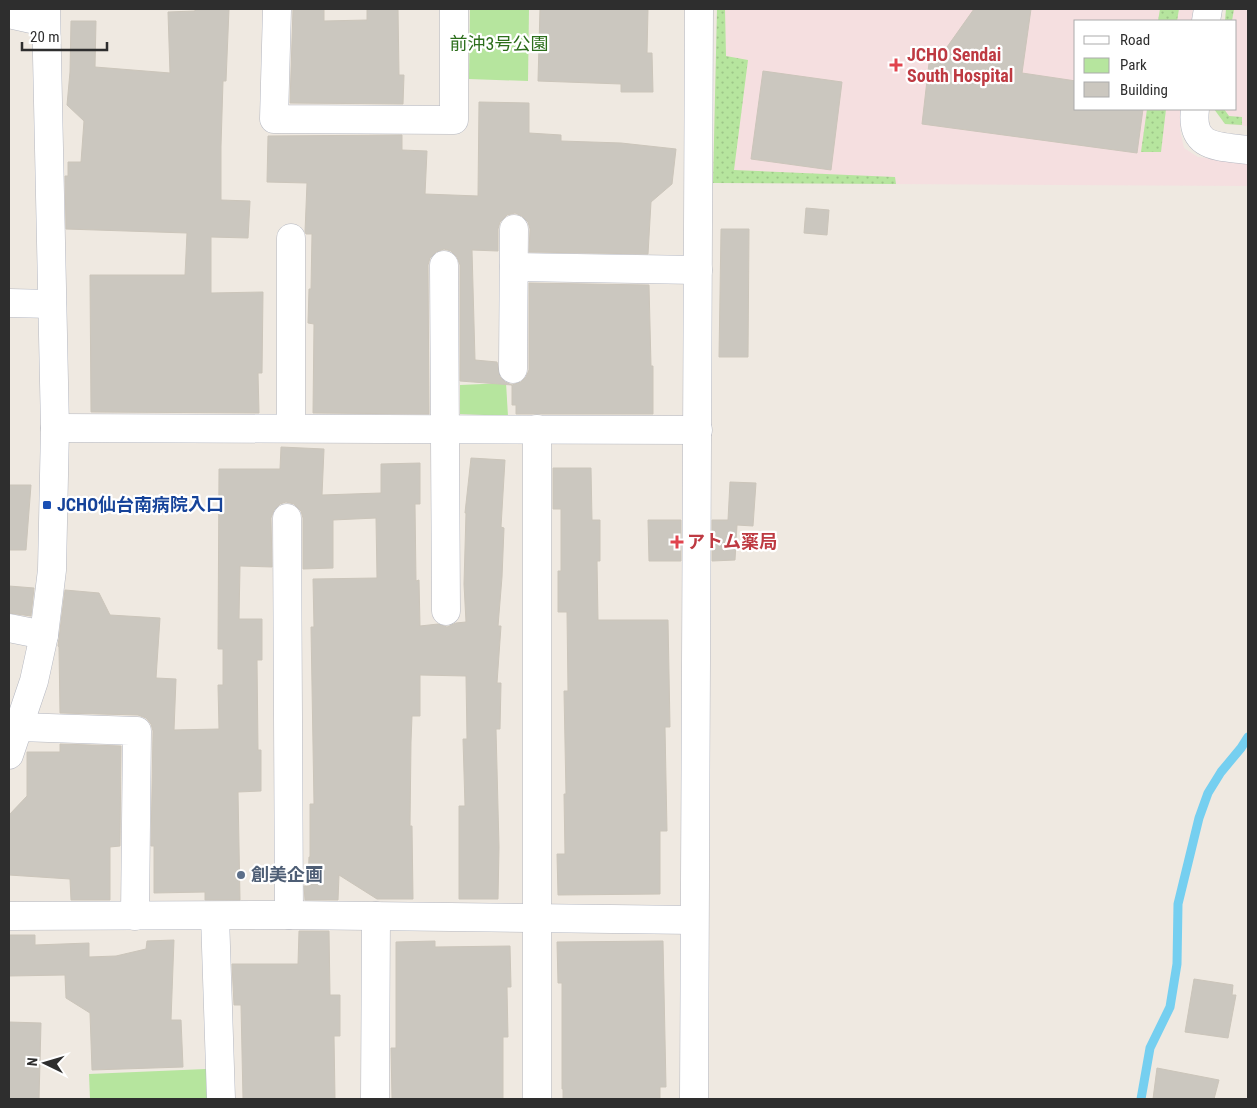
<svg xmlns="http://www.w3.org/2000/svg" width="1257" height="1108" font-family="'Roboto Condensed','Noto Sans JP',sans-serif">
	<style>
		.medical { fill: #f5dfe0 }
		.grass { fill: url(#grass-dots) }
		.park { fill: #b6e59e }
		.lines { fill: none; stroke-linecap: round; stroke-linejoin: round }
		.stream { stroke: #75cff0; stroke-width: 9 }
		.building { fill: #cbc7bf; stroke: #cbc5ba }
		.street-casing { stroke: #b4b7c1; stroke-width: 29 }
		.secondary-casing { stroke: #b4b7c1; stroke-width: 29 }
		.street { stroke: #fff; stroke-width: 28 }
		.secondary { stroke: #fff; stroke-width: 28 }
		.health-dot { fill: #e0444e; stroke: #fff; stroke-width: 2 }
		.transit-dot { fill: #1a4fb4; stroke: #fff; stroke-width: 2 }
		.service-dot { fill: #5c6f8a; stroke: #fff; stroke-width: 2 }
		.labels { text-anchor: middle; stroke-width: 4.5; stroke-linejoin: round; paint-order: stroke }
		.park-label { font-size: 18px; fill: #2c6e1b; stroke: #fff }
		.health-label { font-size: 18px; font-weight: bold; fill: #be3a42; stroke: #fff; text-anchor: start }
		.transit-label { font-size: 18px; font-weight: bold; fill: #164399; stroke: #fff; text-anchor: start }
		.service-label { font-size: 18px; font-weight: bold; fill: #4e5e75; stroke: #fff; text-anchor: start }
	</style>
	<defs>
		<pattern id="grass-dots" width="8" height="8" patternUnits="userSpaceOnUse" patternTransform="scale(1.25)"><rect width="8" height="8" fill="#b6e59e"/><path d="M2 2h.1M6 6h.1" fill="none" stroke="#9dc588" stroke-width="1.8" stroke-linecap="round"/></pattern>
	</defs>
	<rect width="100%" height="100%" fill="#efe9e1"/>
	<g class="medical">
		<path d="M717,9H1193L1192,21H1076V109H1182L1180,130L1184,148L1198,157L1248,163V186L713,183Z"/>
		<path d="M1226,9H1248V126L1225,124L1214,109H1236V21H1225Z"/>
	</g>
	<g class="grass">
		<path d="M717,9H725L726,56L748,60L734,170L895,177L896,184L713,183Z"/>
		<path d="M1160,9H1179L1177,21H1158Z"/>
		<path d="M1226,9H1234L1232,21H1225Z"/>
		<path d="M1147,109H1166L1161,152H1141Z"/>
		<path d="M1214,109H1224L1229,116L1242,117V125L1225,124Z"/>
	</g>
	<g class="park">
		<path d="M470,9H529L528,81L469,79Z"/>
		<path d="M506,383L508,416L460,414V385Z"/>
		<path d="M206,1069L208,1096L206,1099H90L89,1074Z"/>
	</g>
	<g class="lines">
		<path class="stream" d="M1141,1099L1150,1048L1170,1007L1177,964L1178,904L1199,818L1208,793L1221,772L1241,748L1248,737"/>
	</g>
	<g class="building">
		<path d="M195,9H229L226,81H223L221,146V200L250,201L248,238L211,237V293L263,292L262,373H258L259,413L91,412L90,275H185L187,233L66,229L65,176H68V162H81L84,121L67,105L70,72L71,21H96L95,67L170,73L168,12L195,11Z"/>
		<path d="M293,9H324V21L367,20V9H398L399,75H404L403,104L290,103Z"/>
		<path d="M540,9H648L647,53H652L653,92H621V84L538,81Z"/>
		<path d="M974,9H1031L1022,73L1076,81V109H1143L1137,153L922,124L929,63L935,64Z"/>
		<path d="M763,71L842,82L831,170L751,159Z"/>
		<path d="M479,102L529,103V133L561,135V141L621,143L676,149L672,184L651,202L648,254L529,252L530,229L528,222L522,216L515,213L507,215L500,222L498,229V251L472,250L475,360L497,362L500,377L505,382L512,385L521,382L526,377L529,370V283L649,285L651,366H653V414H516V405H512V385L460,381V265L457,257L451,251L444,249L436,252L430,258L428,265L429,414L313,413L314,324L308,323L309,289H311L312,234H306L305,232L307,183L267,182L268,136L402,135V150L427,151L425,194L478,196Z"/>
		<path d="M806,208L829,210L827,235L804,233Z"/>
		<path d="M721,229H749L748,357H719Z"/>
		<path d="M281,447L324,449L322,495L381,493V464L420,463V504H415L416,581L419,580L420,626L438,624L447,627L456,623L466,622L464,584L466,513H465L471,458L505,460L501,527L504,528L502,577L498,626H501L497,683H501L500,729H496L499,847L498,899H459V806H465L463,739H467L466,676L420,675V716H412L411,742L410,826H412L413,899H377L339,875L338,900H305L304,886H308L309,857H310V804H314L311,627H314L313,579L377,578L376,518L333,520V568L303,569V518L301,511L294,504L286,502L280,504L274,510L271,518L272,567L240,566L239,619H262V660H257L258,750H261V791L238,792L240,900H205V892L154,893V846H151L153,731L151,724L146,718L138,715L60,713L59,647L58,646L65,590L99,593L110,615L160,618L156,678L176,679L174,730L219,729L218,685H223V649H218L219,469H280Z"/>
		<path d="M553,468H591L592,520H600V561H597L598,620H668L670,727H665L667,831H660V894L558,895L557,854H565L564,794H566L564,691H568L567,612H558V571H561V509H553Z"/>
		<path d="M730,482L756,483L753,526L737,525L735,560L712,561V520H728Z"/>
		<path d="M9,485H31L26,550H9Z"/>
		<path d="M648,520H681V561H649Z"/>
		<path d="M9,586L34,588L31,616L9,613Z"/>
		<path d="M60,744L121,746L120,846L110,847V900H71L70,879L9,875V815L27,796V752H60Z"/>
		<path d="M299,931H329L330,995H340V1036H334L335,1099H243L241,1005H234L232,964H298Z"/>
		<path d="M9,935H35V945L89,943V957L116,956L146,949L147,941L174,940L171,1020H181L183,1067L92,1070L90,1013L66,998L65,975L9,976Z"/>
		<path d="M435,941V947L510,946L511,987H507L508,1037H503V1099H392L391,1048H396V942Z"/>
		<path d="M663,941L666,1087H660V1099H563V1089H562V983H558L557,942Z"/>
		<path d="M1194,979L1233,985L1232,995H1236L1228,1038L1185,1032Z"/>
		<path d="M9,1022L41,1023L39,1099H9Z"/>
		<path d="M1157,1068L1219,1080L1214,1099H1153Z"/>
	</g>
	<g class="lines">
		<defs>
			<g id="street">
				<path d="M277,9L274,119L454,120V9"/>
				<path d="M9,14L45,22"/>
				<path d="M291,238V428"/>
				<path d="M444,265L446,611"/>
				<path d="M514,267L698,270"/>
				<path d="M9,303L52,304"/>
				<path d="M513,369L514,229"/>
				<path d="M55,428L698,430"/>
				<path d="M537,429V1099"/>
				<path d="M287,518L289,915"/>
				<path d="M9,628L44,635"/>
				<path d="M19,727L137,731L135,916"/>
				<path d="M9,916L289,915L694,920"/>
				<path d="M215,916L221,1099"/>
				<path d="M375,1099L376,916"/>
				<path d="M694,1099L699,9"/>
			</g>
			<g id="secondary">
				<path d="M1206,21L1208,9"/>
				<path d="M1195,109C1190,149 1218,146 1248,150"/>
				<path d="M9,755L34,681L44,635L52,570L55,428L46,9"/>
			</g>
		</defs>
		<use href="#street" class="street-casing"/>
		<use href="#secondary" class="secondary-casing"/>
		<use href="#street" class="street"/>
		<use href="#secondary" class="secondary"/>
	</g>
	<g class="health-dot">
		<path d="M893.5 57.5h5v5h5v5h-5v5h-5v-5h-5v-5h5z"/>
		<path d="M674.5 534.5h5v5h5v5h-5v5h-5v-5h-5v-5h5z"/>
	</g>
	<rect class="transit-dot" x="42" y="500" width="10" height="10" rx="2.5"/>
	<circle class="service-dot" cx="241" cy="875" r="5"/>
	<g class="labels">
		<g class="park-label">
			<text x="499" y="50">前沖3号公園</text>
		</g>
		<g class="health-label">
			<text x="907" y="61">JCHO Sendai<tspan x="907" dy="21">South Hospital</tspan></text>
			<text x="687" y="548">アトム薬局</text>
		</g>
		<g class="transit-label">
			<text x="57" y="511">JCHO仙台南病院入口</text>
		</g>
		<g class="service-label">
			<text x="251" y="881">創美企画</text>
		</g>
	</g>
	<rect width="1257" height="1108" fill="none" stroke="#2e2e2e" stroke-width="20"/>
	<rect x="1074" y="20" width="162" height="90" fill="#ffffff" stroke="#ababab"/>
	<rect x="1084" y="36" width="25" height="8" fill="#ffffff" stroke="#ababab"/>
	<text x="1120" y="45" font-size="15" fill="#2e2e2e">Road</text>
	<rect x="1084" y="58" width="25" height="15" fill="#b6e59e" stroke="#ababab"/>
	<text x="1120" y="70" font-size="15" fill="#2e2e2e">Park</text>
	<rect x="1084" y="82" width="25" height="15" fill="#cbc7bf" stroke="#ababab"/>
	<text x="1120" y="95" font-size="15" fill="#2e2e2e">Building</text>
	<g transform="translate(45 1063) rotate(275)" stroke="#ffffff" stroke-width="4" paint-order="stroke">
	<path d="M0-4L9 19L0 12L-9 19Z" fill="#2e2e2e"/>
	<text y="-8" font-size="14" font-weight="bold" text-anchor="middle" fill="#2e2e2e">N</text>
	</g>
	<path d="M22 42v8h85v-8" fill="none" stroke="#2e2e2e" stroke-width="2.5"/>
	<text x="30" y="42" font-size="15" fill="#2e2e2e" stroke="#ffffff" stroke-width="4" paint-order="stroke">20 m</text>
</svg>
